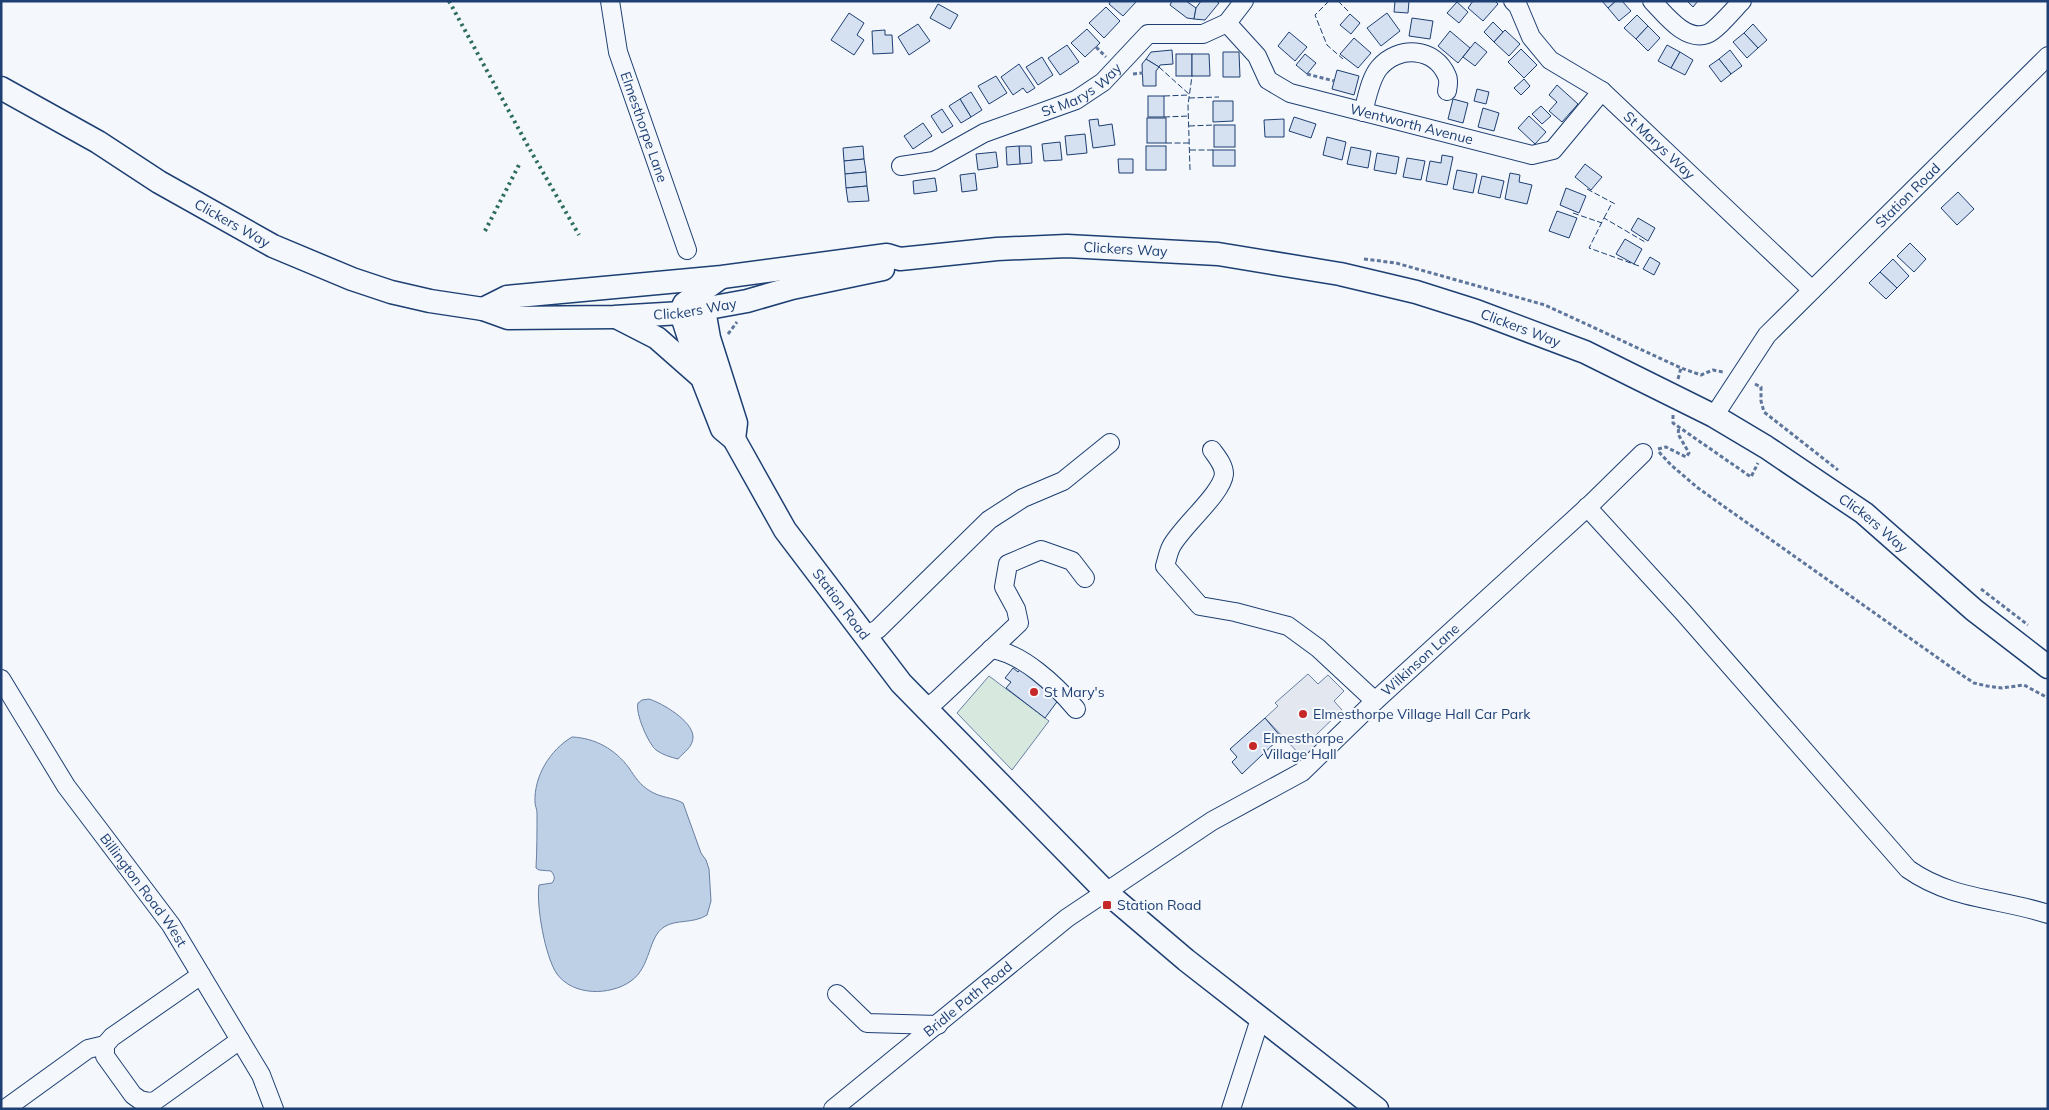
<svg xmlns="http://www.w3.org/2000/svg" width="2049" height="1110" font-family="Mulish,sans-serif">
	<style>
		.green { fill: #d7e8df; stroke: #687fa3 }
		.parking { fill: #e3e8f0; stroke: #687fa3 }
		.water { fill: #bed0e5; stroke: #687fa3 }
		.building { fill: #d5e0f0; stroke: #1d3f73 }
		.lines { fill: none; stroke-linecap: round; stroke-linejoin: round }
		.minor-casing { stroke: #1d3f73; stroke-width: 20 }
		.major-casing { stroke: #1d3f73; stroke-width: 25 }
		.path { stroke: #5e769c; stroke-width: 3; stroke-dasharray: 4 2.5; stroke-linecap: butt }
		.minor { stroke: #f4f7fb; stroke-width: 18 }
		.major { stroke: #f4f7fb; stroke-width: 22 }
		.hedge { stroke: #2c6c60; stroke-width: 4; stroke-dasharray: 2.5 4; stroke-linecap: butt }
		.fence { stroke: #1d3f73; stroke-width: 1; stroke-dasharray: 6 2.5; stroke-linecap: butt }
		.poi-dot { fill: #c62828; stroke: #f4f7fb; stroke-width: 2 }
		.labels { text-anchor: middle; stroke-width: 4; stroke-linejoin: round; paint-order: stroke }
		.street-label { font-size: 14px; fill: #1d3f73; stroke: #f4f7fb }
		.poi-label { font-size: 14px; fill: #1d3f73; stroke: #f4f7fb; text-anchor: start }
	</style>
	<rect width="100%" height="100%" fill="#f4f7fb"/>
	<path class="green" d="M989,676L1049,721L1012,770L957,713Z"/>
	<path class="parking" d="M1308,674L1318,684L1328,675L1344,691L1334,701L1342,710L1316,735L1323,743L1305,760L1265,718L1278,706L1275,703Z"/>
	<g class="water">
		<path d="M649,699C662,703 693,721 693,737C693,747 684,752 678,759C670,757 663,755 656,750C648,743 635,713 638,703L642,700Z"/>
		<path d="M572,737C595,738 615,749 629,768C635,777 640,785 650,791C661,798 672,797 683,803L701,853L706,860L709,869L711,901L707,915C693,924 676,919 664,927C648,937 651,967 631,981C610,996 573,996 557,974C545,957 536,905 539,885L552,883C556,878 554,875 551,871L539,870L536,868C537,850 537,831 537,813C537,809 535,806 535,802C534,776 550,750 572,737Z"/>
	</g>
	<g class="building">
		<path d="M1111,1H1135L1136,2L1123,16L1109,4Z"/>
		<path d="M1172,1H1186L1196,8L1194,19L1187,18L1170,5Z"/>
		<path d="M1201,1H1216L1219,3L1205,20L1194,19L1196,8Z"/>
		<path d="M1395,1H1409L1408,13L1394,12Z"/>
		<path d="M1473,1H1495L1498,4L1483,21L1468,8Z"/>
		<path d="M1602,1H1616L1608,8Z"/>
		<path d="M1616,1H1622L1631,11L1619,21L1608,8Z"/>
		<path d="M1687,1H1698L1693,7Z"/>
		<path d="M1457,2L1468,12L1459,23L1447,13Z"/>
		<path d="M938,4L958,15L950,29L930,18Z"/>
		<path d="M1106,7L1120,21L1104,38L1089,23Z"/>
		<path d="M849,13L864,23L857,35L864,40L854,55L831,40Z"/>
		<path d="M1387,13L1400,31L1381,46L1367,28Z"/>
		<path d="M1350,14L1360,23L1351,34L1340,25Z"/>
		<path d="M1637,15L1648,26L1636,39L1624,28Z"/>
		<path d="M1412,18L1433,21L1430,39L1409,36Z"/>
		<path d="M1493,22L1503,32L1494,42L1484,32Z"/>
		<path d="M918,24L930,41L909,55L898,37Z"/>
		<path d="M1753,24L1767,40L1758,48L1744,33Z"/>
		<path d="M1648,26L1660,38L1648,51L1636,39Z"/>
		<path d="M1087,29L1100,43L1085,57L1071,43Z"/>
		<path d="M885,30V35H892L893,53L873,54L872,31Z"/>
		<path d="M1505,30L1520,44L1509,56L1494,42Z"/>
		<path d="M1450,31L1470,48L1458,63L1438,46Z"/>
		<path d="M1289,32L1307,47L1295,61L1278,46Z"/>
		<path d="M1744,33L1758,48L1747,58L1733,42Z"/>
		<path d="M1354,38L1371,53L1358,68L1340,54Z"/>
		<path d="M1475,42L1487,52L1475,66L1463,57Z"/>
		<path d="M1067,45L1079,62L1060,75L1048,58Z"/>
		<path d="M1667,45L1680,52L1671,68L1658,61Z"/>
		<path d="M1521,49L1537,65L1524,78L1508,62Z"/>
		<path d="M1172,50L1173,64L1160,65L1159,67L1146,59L1151,52Z"/>
		<path d="M1730,50L1742,66L1731,74L1719,59Z"/>
		<path d="M1223,52H1239L1240,77H1223Z"/>
		<path d="M1680,52L1693,60L1685,75L1671,68Z"/>
		<rect x="1176" y="54" width="16" height="22"/>
		<path d="M1192,54H1209L1210,76H1192Z"/>
		<path d="M1305,54L1316,63L1307,74L1296,65Z"/>
		<path d="M1042,57L1053,75L1038,85L1026,67Z"/>
		<path d="M1146,59L1159,67L1156,71V86H1143L1142,64Z"/>
		<path d="M1719,59L1731,74L1721,82L1709,66Z"/>
		<path d="M1019,64L1035,88L1027,93L1023,88L1013,95L1001,77Z"/>
		<path d="M1337,70L1359,76L1354,95L1332,89Z"/>
		<path d="M996,76L1007,93L989,104L978,86Z"/>
		<path d="M1524,79L1530,86L1521,95L1514,88Z"/>
		<path d="M1557,85L1578,104L1562,122L1549,111L1557,102L1549,95Z"/>
		<path d="M1477,89L1489,92L1486,104L1474,101Z"/>
		<path d="M971,92L982,110L971,117L960,99Z"/>
		<rect x="1148" y="96" width="16" height="21"/>
		<path d="M960,99L971,117L961,123L949,106Z"/>
		<path d="M1453,99L1468,103L1463,123L1448,119Z"/>
		<path d="M1213,101H1233V121L1213,122Z"/>
		<path d="M1541,106L1551,116L1542,124L1532,114Z"/>
		<path d="M1483,108L1499,113L1494,131L1478,127Z"/>
		<path d="M942,109L953,126L942,133L931,116Z"/>
		<path d="M1529,116L1546,132L1535,144L1518,128Z"/>
		<path d="M1294,117L1316,124L1311,138L1289,131Z"/>
		<rect x="1147" y="118" width="19" height="25"/>
		<path d="M1098,119L1099,126L1112,124L1115,145L1093,148L1089,120Z"/>
		<path d="M1284,119V137H1265L1264,120Z"/>
		<path d="M923,123L932,136L913,149L904,136Z"/>
		<rect x="1214" y="125" width="21" height="22"/>
		<path d="M1085,134L1087,153L1067,155L1065,136Z"/>
		<path d="M1327,137L1346,142L1342,160L1323,155Z"/>
		<path d="M1060,142L1062,160L1044,161L1042,144Z"/>
		<path d="M863,146L864,159L844,161L843,148Z"/>
		<path d="M1019,146H1031L1032,163L1020,164Z"/>
		<path d="M1019,146L1020,164L1007,165L1006,147Z"/>
		<rect x="1146" y="146" width="20" height="24"/>
		<path d="M1351,147L1371,151L1368,168L1347,164Z"/>
		<rect x="1213" y="150" width="22" height="16"/>
		<path d="M996,152L998,167L978,170L976,154Z"/>
		<path d="M1377,153L1399,157L1396,174L1374,170Z"/>
		<path d="M1442,155L1453,157L1447,185L1426,181L1430,161L1441,163Z"/>
		<path d="M1407,158L1425,161L1421,180L1403,177Z"/>
		<path d="M864,159L866,172L845,174L844,161Z"/>
		<path d="M1118,159H1133V173H1119Z"/>
		<path d="M1585,164L1602,177L1591,190L1575,177Z"/>
		<path d="M1457,170L1477,174L1473,193L1453,189Z"/>
		<path d="M866,172L867,186L846,188L845,174Z"/>
		<path d="M975,173L977,190L962,192L960,175Z"/>
		<path d="M1510,173L1520,175L1519,182L1532,185L1527,204L1505,199Z"/>
		<path d="M1482,176L1504,181L1500,198L1478,193Z"/>
		<path d="M935,178L937,191L914,194L913,181Z"/>
		<path d="M867,186L869,201L848,202L846,188Z"/>
		<path d="M1566,188L1586,196L1579,213L1560,205Z"/>
		<path d="M1958,192L1974,209L1957,225L1941,208Z"/>
		<path d="M1557,211L1577,218L1569,238L1549,231Z"/>
		<path d="M1638,218L1655,228L1648,241L1631,230Z"/>
		<path d="M1625,239L1642,249L1634,264L1616,254Z"/>
		<path d="M1910,243L1926,259L1914,272L1897,256Z"/>
		<path d="M1650,257L1660,263L1654,275L1643,269Z"/>
		<path d="M1893,259L1909,276L1897,288L1880,272Z"/>
		<path d="M1880,272L1897,288L1886,299L1869,283Z"/>
		<path d="M1023,666L1062,695L1045,718L1006,688L1011,682L1005,678L1013,668L1018,672Z"/>
		<path d="M1265,718L1281,737L1242,774L1232,762L1237,757L1230,749Z"/>
	</g>
	<g class="lines">
		<defs>
			<g id="minor">
				<path id="s1" d="M610,1L618,52L687,250"/>
				<path id="s2" d="M1513,1L1518,6L1531,37L1550,60L1602,91L1812,290"/>
				<path d="M1652,1C1665,14 1685,42 1707,34C1717,30 1734,9 1742,1"/>
				<path id="s3" d="M1227,23L1257,56L1268,80L1290,93L1532,155L1553,150L1602,91"/>
				<path d="M1363,112C1367,98 1370,79 1379,68C1398,45 1435,47 1447,76C1449,80 1448,86 1447,91"/>
				<path id="s4" d="M901,166L934,161L984,133L1076,100L1103,82L1148,34H1203L1227,23L1244,1"/>
				<path id="s5" d="M1714,416L1767,335L2048,56"/>
				<path d="M1212,450C1217,457 1224,465 1224,474C1222,494 1181,527 1171,547C1168,553 1167,560 1165,566L1200,606L1235,612L1288,626L1318,648L1375,701"/>
				<path d="M1587,507L1683,612L1908,869C1952,900 1999,898 2048,914"/>
				<path d="M865,636L878,629L989,520L1023,498L1063,481L1110,443"/>
				<path d="M991,649C1022,653 1056,685 1076,709"/>
				<path id="s6" d="M1,679L66,786L171,925L261,1075L274,1109"/>
				<path d="M926,708L937,700L1019,623L1016,609L1004,587L1008,564L1041,550L1072,561L1085,578"/>
				<path d="M201,975L112,1037L105,1045V1056L133,1095L140,1100L149,1102L155,1101L240,1040"/>
				<path d="M837,994L867,1023L938,1025"/>
				<path d="M5,1109L88,1049L105,1045"/>
				<path id="s7" d="M833,1109L1067,918L1212,821L1302,772L1375,701L1592,503L1643,453"/>
				<path d="M1231,1109L1260,1019"/>
			</g>
			<g id="major">
				<path id="s8" d="M1,88L98,142L159,182L273,246L352,279L391,292L430,301L483,309L508,318L614,317L681,313L747,301L792,288L883,269"/>
				<path id="s9" d="M720,278L684,304L681,313L702,378L722,429L734,439L785,530L901,683L1105,891L1186,960L1377,1109"/>
				<path d="M694,300L700,302L704,310L709,338L736,423L734,439"/>
				<path id="s10" d="M483,309L507,297L722,277L887,255L900,259L997,249L1067,246L1218,254L1340,274L1416,292L1476,311L1585,352L1714,416L1766,447L1864,513L1974,610L2048,667"/>
				<path d="M618,318L657,338L699,375"/>
			</g>
		</defs>
		<use href="#minor" class="minor-casing"/>
		<use href="#major" class="major-casing"/>
		<g class="path">
			<path d="M1096,47L1106,57"/>
			<path d="M1133,74L1143,73"/>
			<path d="M1307,74L1334,81"/>
			<path d="M1364,259L1396,263L1545,305L1681,368L1701,375L1713,370L1723,372"/>
			<path d="M728,334L737,322"/>
			<path d="M1678,379L1681,368"/>
			<path d="M1755,384L1761,387V401L1764,412L1838,470"/>
			<path d="M1673,415V423L1751,477L1758,463"/>
			<path d="M1658,449L1666,447L1686,457L1689,453L1678,434L1679,427"/>
			<path d="M1659,452L1671,465L1698,488L1962,675L1974,683L1987,686L2002,688L2024,685L2048,698"/>
			<path d="M1981,589L2028,625"/>
		</g>
		<use href="#minor" class="minor"/>
		<use href="#major" class="major"/>
		<g class="hedge">
			<path d="M449,1L529,148L579,235"/>
			<path d="M485,231L520,163"/>
		</g>
		<g class="fence">
			<path d="M1329,1L1315,15L1327,45L1343,59"/>
			<path d="M1338,1L1348,11"/>
			<path d="M1159,67L1190,95"/>
			<path d="M1164,96L1189,95"/>
			<path d="M1189,98L1219,97"/>
			<path d="M1164,117L1189,116"/>
			<path d="M1189,126L1214,125"/>
			<path d="M1166,143H1189"/>
			<path d="M1190,150H1213"/>
			<path d="M1190,170L1188,105L1192,76"/>
			<path d="M1587,189L1617,205"/>
			<path d="M1573,213L1602,223"/>
			<path d="M1604,218L1612,203"/>
			<path d="M1639,266L1589,248L1604,218L1645,242"/>
		</g>
	</g>
	<g class="poi-dot">
		<circle cx="1034" cy="692" r="5"/>
		<circle cx="1303" cy="714" r="5"/>
		<circle cx="1253" cy="746" r="5"/>
		<rect x="1102" y="900" width="10" height="10" rx="2.5"/>
	</g>
	<g class="labels">
		<g class="street-label">
			<text dy="5" stroke="none"><textPath href="#s4" startOffset="198">St Marys Way</textPath></text>
			<text dy="5" stroke="none"><textPath href="#s3" startOffset="222">Wentworth Avenue</textPath></text>
			<text dy="5" stroke="none"><textPath href="#s1" startOffset="131">Elmesthorpe Lane</textPath></text>
			<text dy="5" stroke="none"><textPath href="#s2" startOffset="210">St Marys Way</textPath></text>
			<text dy="5" stroke="none"><textPath href="#s5" startOffset="295">Station Road</textPath></text>
			<text dy="5" stroke="none"><textPath href="#s8" startOffset="268">Clickers Way</textPath></text>
			<text dy="5" stroke="none"><textPath href="#s10" startOffset="649">Clickers Way</textPath></text>
			<text dy="5" stroke="none"><textPath href="#s8" startOffset="749">Clickers Way</textPath></text>
			<text dy="5" stroke="none"><textPath href="#s10" startOffset="1054">Clickers Way</textPath></text>
			<text dy="5" stroke="none"><textPath href="#s10" startOffset="1459">Clickers Way</textPath></text>
			<text dy="5" stroke="none"><textPath href="#s9" startOffset="390">Station Road</textPath></text>
			<text dy="5" stroke="none"><textPath href="#s7" startOffset="742">Wilkinson Lane</textPath></text>
			<text dy="5" stroke="none"><textPath href="#s6" startOffset="255">Billington Road West</textPath></text>
			<text dy="5" stroke="none"><textPath href="#s7" startOffset="174">Bridle Path Road</textPath></text>
		</g>
		<g class="poi-label">
			<text x="1044" y="697">St Mary's</text>
			<text x="1313" y="719">Elmesthorpe Village Hall Car Park</text>
			<text x="1263" y="743">Elmesthorpe<tspan x="1263" dy="16">Village Hall</tspan></text>
			<text x="1117" y="910">Station Road</text>
		</g>
	</g>
	<rect width="2049" height="1110" fill="none" stroke="#1d3f73" stroke-width="5"/>
</svg>
